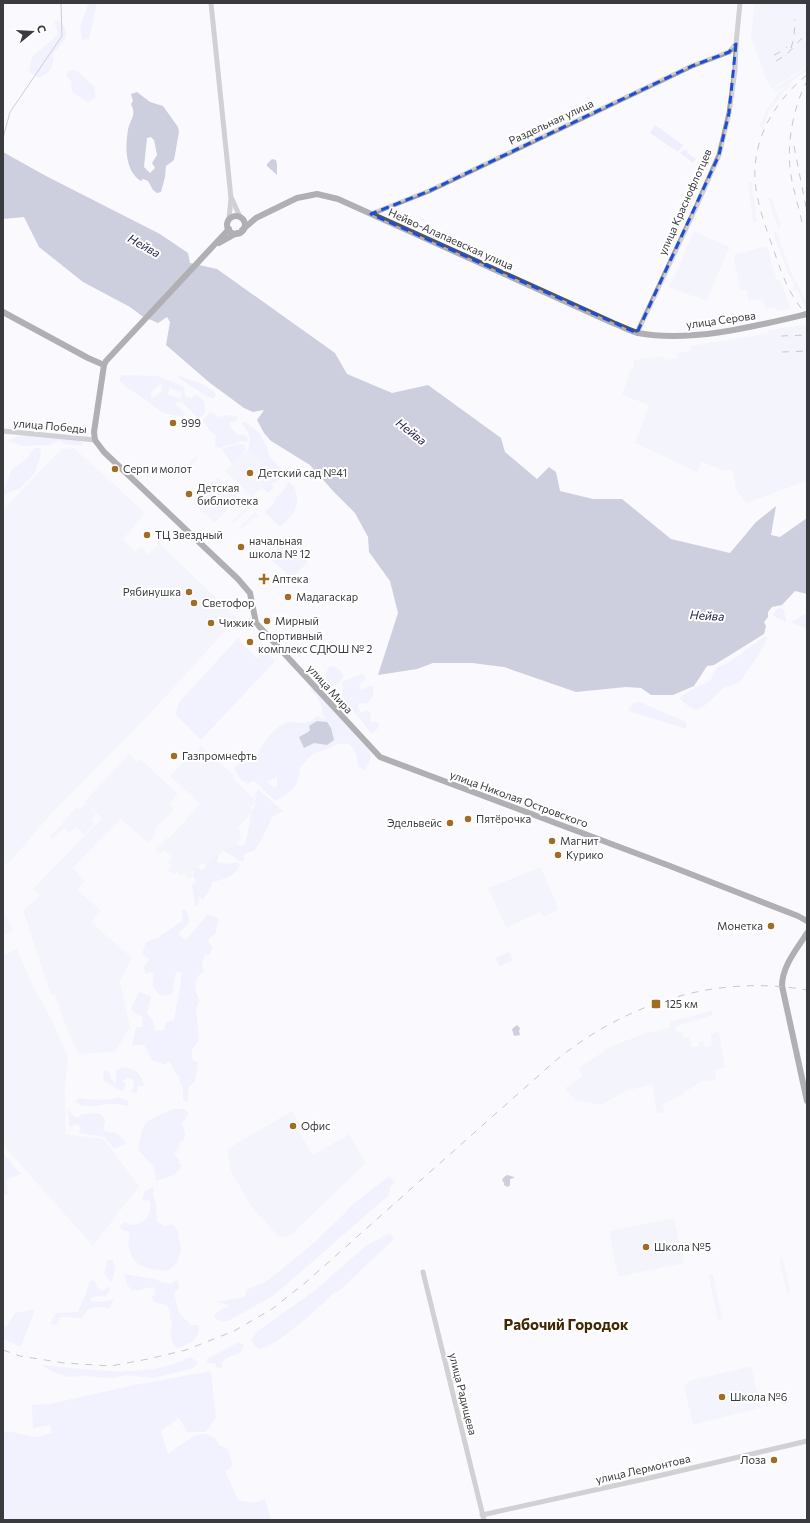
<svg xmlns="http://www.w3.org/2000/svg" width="810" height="1523" font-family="Commissioner,sans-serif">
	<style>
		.built { fill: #eeeefc }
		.green { fill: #e7e8ff; fill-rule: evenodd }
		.water { fill: #9899b8; fill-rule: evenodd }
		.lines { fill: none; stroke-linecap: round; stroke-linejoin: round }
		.stream { stroke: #9899b8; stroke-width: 1 }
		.minor { stroke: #9f9fa3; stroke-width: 5 }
		.major { stroke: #54555c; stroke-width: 6 }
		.rail { stroke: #8c8c90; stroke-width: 1; stroke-dasharray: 7 7; stroke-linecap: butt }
		.marked { fill: none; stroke: #1d4ed8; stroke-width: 3; stroke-dasharray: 8 5; stroke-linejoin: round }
		.poi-dot { fill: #a06d24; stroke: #fff; stroke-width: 1.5 }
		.labels { text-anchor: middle; stroke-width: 4; stroke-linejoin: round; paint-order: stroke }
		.street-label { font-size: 11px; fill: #3a3b3e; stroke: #fff }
		.poi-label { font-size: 11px; fill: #3a3b3e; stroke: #fff; text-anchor: start }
		.water-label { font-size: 12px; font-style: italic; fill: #2a2651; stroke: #fff }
		.district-label { font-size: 15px; font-weight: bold; fill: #412905; stroke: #fff }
	</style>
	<rect width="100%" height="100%" fill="#fafafe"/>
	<g class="built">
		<path d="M754,3H807V66L772,89L766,79L751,38Z"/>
		<path d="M807,67V71L790,83L791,85L781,96L769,112L763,128L759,127L766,111L779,92L789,84L775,93L773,90Z"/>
		<path d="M655,125L683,145L678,152L650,133Z"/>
		<path d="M686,149L688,151L687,153L696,159L693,163L680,153L683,150L685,151Z"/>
		<path d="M748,182H752L757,222H753Z"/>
		<path d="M772,198L781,226L778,228L768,199Z"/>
		<path d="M694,231L729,247L707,301L669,288Z"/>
		<path d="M777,232L790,270L807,303L806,309L797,290L794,292L792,288L795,286L787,271L773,233Z"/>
		<path d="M767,246L777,280L780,279L790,308L778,311L774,307L766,309L765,308L763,299L748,301L747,290L740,291L733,255Z"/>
		<path d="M807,324V481L746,503L736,489L732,469L721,471L720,469L702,462L697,472L635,443L649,405L622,395L631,368L634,367L633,360L664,356L665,360L678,358L677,353L690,351V346L768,333V330Z"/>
		<path d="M74,448L143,511L144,515L123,539L135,552L141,547L149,554L159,543L237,618L145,719L49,816L10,862L3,865V510L61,449Z"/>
		<path d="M248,449L275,475L252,497L225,471Z"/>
		<path d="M196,456L198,458L191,466L193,467L190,470L188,469L184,473L182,471Z"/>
		<path d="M217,477L238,498L215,523L193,503Z"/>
		<path d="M248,506L250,508L234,523L232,521Z"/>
		<path d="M255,512L259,516L256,518L254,517L241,530L239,527Z"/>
		<path d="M201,746L234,775L232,778L257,801L250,808L253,811L238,828L241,831L239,834L242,837L237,844L191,871L193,876L188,879L184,873L181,876L177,872L174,875L167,870L171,866L167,862L172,857L164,850L160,854L155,850L168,837L169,838L200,804L170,776L184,760L187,762Z"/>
		<path d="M129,754L137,761L140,759L178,794L170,803L173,810L155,829L156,834L148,843L121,819L73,868L85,881L77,889L101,911L91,922L132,958L120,981L130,1027L115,1052L79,1054L68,1032L55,994L51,995L23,910L40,896L33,889L102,818L84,802Z"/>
		<path d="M85,804L96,814L92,819L95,823L84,834L76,827L69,833L64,828L53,839L50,836L63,824L62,823L77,807L80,809Z"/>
		<path d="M541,867L559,910L543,917L540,912L506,928L488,888Z"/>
		<path d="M3,909L13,931L3,936Z"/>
		<path d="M17,949L32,984L52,1020L68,1058L65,1086L66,1134L104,1139L139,1186L93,1246L3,1145V955L13,950Z"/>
		<path d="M712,1010L713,1015L675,1027L677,1033L683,1032L684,1038L689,1037L692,1047L699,1046L698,1042L703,1041L705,1047L712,1045L710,1035L719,1031L725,1068L715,1070L716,1080L700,1082L681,1095L663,1104L664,1112L657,1114L652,1084L623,1092L602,1105L575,1100L565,1088L583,1076L578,1069L611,1046L644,1034L670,1027V1022Z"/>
		<path d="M292,1111L301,1126L297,1129L313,1155L349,1134L366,1163L292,1234L286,1237L278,1236L253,1209L231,1172L227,1149Z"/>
		<path d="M674,1218L684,1263L618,1277L609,1231Z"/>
		<path d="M783,1259L791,1292L787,1293L779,1260Z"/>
		<path d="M713,1274L723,1319L718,1320L708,1275Z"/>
		<path d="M751,1366L761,1408L693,1425L684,1386L689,1381Z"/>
	</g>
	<g class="green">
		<path d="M87,3H97L89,39L82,40L80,27L88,4Z"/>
		<path d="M58,20C74,33 63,42 53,54C54,67 51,72 39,78L29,72L32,57L53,39L58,33L54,22Z"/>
		<path d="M69,70H76L94,86L96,97L88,102L72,92L71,81L66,76Z"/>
		<path d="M122,375L158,376L184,387L186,397L192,398L196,394L205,402V413L199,419L182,402H177L176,404L185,414L182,417L163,413L137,394L127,388L119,380ZM162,384V391L153,398L151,396V393L158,385ZM170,388L182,393L180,399L168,394Z"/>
		<path d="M178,375C189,380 211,385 216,395L214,399L206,396L180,379Z"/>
		<path d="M210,412L221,417L227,415L238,416L235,422H230L229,425L238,435L243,434L248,438L247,442L239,441L237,443L218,448L215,444L216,435L210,431L203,420Z"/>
		<path d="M244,421L260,433L267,448L270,457L282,470L279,480L272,484L273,488L268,493L262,487L275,475L248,449C251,436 250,434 242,424Z"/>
		<path d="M21,435L62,438L83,442L82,446L64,444L59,440L50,445L21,446L8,440Z"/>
		<path d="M238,444H244L246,450L232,464L222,449Z"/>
		<path d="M34,448H40L41,454L35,473L19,489L11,491L3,496C2,487 10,480 11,470L26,459Z"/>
		<path d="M289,482C294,486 295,487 296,493C300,509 291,517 280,527L265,512L274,503L276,497C282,494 284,488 289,482Z"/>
		<path d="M285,541L308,562L292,578L269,558Z"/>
		<path d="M779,608H782L784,611L786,622L775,617L773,615L776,610Z"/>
		<path d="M807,613V629L791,622Z"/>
		<path d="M765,636L768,638L758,656L739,683L724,688L704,706L696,710L688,706L679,698L694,688L710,681L717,667C732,663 751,645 765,636Z"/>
		<path d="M238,638L240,640L239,641L258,659L265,651L275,661L201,740L175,714L180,701Z"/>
		<path d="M334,666L340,670L343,675C341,682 338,684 331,687C324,680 324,676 329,667Z"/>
		<path d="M362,674L366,678L359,685L362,690L368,686H373C374,694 373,699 366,704L361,703L358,704V707L361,713L368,710L371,714L370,719L371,722H378L379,727L372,734L340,695L343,692L342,682Z"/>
		<path d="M311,685L368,749C374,759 369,761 365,771L358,766C357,756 356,749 347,743L342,745L338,743C332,749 323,749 315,753C309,757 304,763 299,769L300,773C298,780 295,790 288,793C283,796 281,797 277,801L273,799L254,781L247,784L241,780L234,768L244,759L247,758L253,763L254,759C262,746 270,730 285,723C297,718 303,730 317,716L327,720C320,712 324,713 321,705C319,699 314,694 310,689ZM317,721L327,722L320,744L314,743L304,748V734L308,732ZM277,777V786L274,788L267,782Z"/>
		<path d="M640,702L686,722L687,729L628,711L633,703Z"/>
		<path d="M258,789L283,811L272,817L263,837L254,851L249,852L244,855L245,859L243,861H239C235,856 229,855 224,851L236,844L244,846C248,836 249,825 251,815C252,811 256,805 256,800C256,798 255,796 255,794Z"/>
		<path d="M219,854L217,862L229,864L237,862L240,865C236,876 222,880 212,882L211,888L203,900L199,897L198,906L195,905L192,886L196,880L193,876V870L198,867L201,870L205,869V863Z"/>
		<path d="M182,910H186L190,922L178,934L186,940L208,914L219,919L215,934L210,937L208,941L212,947L210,955H205L202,966L204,971C193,979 193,990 200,1000L196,1008L199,1040L192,1050V1059L198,1063L195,1082L189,1086L188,1101L183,1102V1088L180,1084L179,1076C173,1072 173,1066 169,1061L165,1065L152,1060L144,1045H132L136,1027H142L143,1017L137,1015L131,1009L139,992L151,996L147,1013L153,1020L155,1031L164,1030L166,1022L174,1020L181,981V972H176L172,995L162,996C152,988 151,987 154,974L151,972L145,974L144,967L149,959L142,954L146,942L159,937L183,920Z"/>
		<path d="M509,952L513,960L500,966L499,965L496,959L497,957Z"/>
		<path d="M122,1067C135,1069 141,1072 144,1086H138L137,1093L130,1092L134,1087L133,1079L127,1078L123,1081L126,1084L124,1089L121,1091L104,1081L103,1075L105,1070L109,1072L111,1079L116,1083V1070Z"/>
		<path d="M119,1097L128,1101V1106C123,1105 117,1104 112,1104C102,1104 82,1111 75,1101L80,1098C94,1100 105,1101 119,1097Z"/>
		<path d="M68,1108L72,1115L77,1118L82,1114L100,1113C105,1119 107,1122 103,1129L106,1132C117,1132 119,1135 127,1143L114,1149L105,1137L79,1133L80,1128L78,1124L69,1127Z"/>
		<path d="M173,1109H185L188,1112L187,1117L182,1123L185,1133L184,1140L180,1142L179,1147L174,1154L179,1159V1163L182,1165C179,1174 166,1179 156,1180L153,1166L138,1150L142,1130L147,1121Z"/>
		<path d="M3,1153L21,1174L6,1180L8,1194L3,1196Z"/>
		<path d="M389,1176L395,1182L390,1187L389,1195L273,1296L228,1321H221L216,1319L214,1314L222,1309L228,1307V1305L216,1302L244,1297L248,1289L265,1282L283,1268L309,1247L342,1216L351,1206Z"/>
		<path d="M154,1187L153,1195L156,1203L157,1221L165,1227L172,1224L178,1231L181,1251L177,1262L168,1271C148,1268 134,1270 129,1247C127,1242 131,1237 129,1232L121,1229L120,1225L125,1222L130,1225C145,1224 152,1216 150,1200L142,1201L144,1192Z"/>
		<path d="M390,1233L394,1239L338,1292H334C321,1307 279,1344 260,1349L255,1347L252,1340L255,1333L314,1291L367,1245Z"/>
		<path d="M108,1260H113L115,1270L111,1283L104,1273Z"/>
		<path d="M125,1274L159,1280L161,1282L172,1284L173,1281H178L179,1288L174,1293L179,1313L191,1325H199C201,1339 188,1345 177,1348L173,1343L170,1334C174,1323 169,1320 170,1310L166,1305L154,1302L151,1297L155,1295L154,1287L133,1291C127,1286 125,1281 125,1274Z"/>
		<path d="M94,1280L98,1289L103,1291L109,1286L110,1291L105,1297L97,1296L91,1298L90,1301C98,1302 106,1302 114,1299L109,1309L99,1307L88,1309L82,1318L60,1317L57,1325L50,1324L56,1313L78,1312C82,1301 87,1293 89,1282Z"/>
		<path d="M35,1309L21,1347L3,1339V1326H7L15,1313Z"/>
		<path d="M237,1343L244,1344L241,1352L225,1359L222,1363V1367L220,1368L216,1367L215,1363H207V1359Z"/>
		<path d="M190,1357L198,1362L193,1368L154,1378L125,1375L114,1378L84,1376L68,1377L55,1373L41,1365C87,1369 148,1380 190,1357Z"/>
		<path d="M211,1371L216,1418L206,1432H187L179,1418L161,1431L168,1454L195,1435L207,1434L215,1438L219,1445L228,1449L233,1466L225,1471L238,1500L254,1503L265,1499L271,1520H3V1434L7,1431L35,1437L52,1433L50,1425L33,1428L32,1405L49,1404L130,1386Z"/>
	</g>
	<g class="water">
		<path d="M137,92L150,102L163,106L178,127L179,132L174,160L166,166L165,177L161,192L157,193L153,190L148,181L143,179L141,181C125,171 125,147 128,130C130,119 137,116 131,104L133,101L131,94ZM151,137L154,140L157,155L152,163L155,168L150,173L144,167L147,138Z"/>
		<path d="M3,152L46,176L160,234L188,253L190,263L217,269L335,353L347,374L392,393L428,385L501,438L505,452L537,479L549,467L556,472L560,491L593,499H622L671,539L730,553L756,522L776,506L771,535L780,537L807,518V594L795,591L782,605L772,607L768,612V617L764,622L766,626L764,634L714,665L707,666L694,686L673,695H651L641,688L626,687L576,692L504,667L472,663H433L417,669L378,675L398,613L390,581L369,552L368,537L355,513L333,491L310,465L271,441L264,433L257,420L264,410L253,412L244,408L210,383L166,345L170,322L167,317L158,323L142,316L130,307L83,282L39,247L24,217L3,219Z"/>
		<path d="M272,159L276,160L277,165V175L267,166V164Z"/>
		<path d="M317,721L327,722L331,728L334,740L327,745L314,743L304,748L299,737L308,732L310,730L309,726Z"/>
		<path d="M517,1025L520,1028L519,1031L520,1035L514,1036L512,1029Z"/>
		<path d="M507,1175L514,1177V1178L510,1179V1185L508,1187L504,1185V1183L502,1180L504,1177Z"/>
	</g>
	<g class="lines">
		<path class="stream" d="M3,138L10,112L62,36L61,3"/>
		<g class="minor">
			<path d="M211,3L231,198L229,219"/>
			<path d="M232,199L240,217"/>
			<path d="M371,214L429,191L692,66L729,52L736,44"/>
			<path d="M637,333L696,207L719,155L729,113L735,70L736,44L740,3"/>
			<path d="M3,431L95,440"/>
			<path d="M423,1272L484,1520"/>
			<path d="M482,1515L658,1476L807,1441"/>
		</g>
		<g class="major">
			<circle cx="236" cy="225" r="9"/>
			<path d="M229,229L106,361L104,365L94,432L95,440L104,452L238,579L250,593L256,623L380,757L670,866L798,916L807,921"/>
			<path d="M242,230L256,218L297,198L317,194L338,199L613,323C621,326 630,331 638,333C690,343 757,326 807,314"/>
			<path d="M219,243L237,233"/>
			<path d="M3,312L88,358L104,365"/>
			<path d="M807,933C797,949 782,966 782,986L807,1101"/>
		</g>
		<g class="rail">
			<path d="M791,48L794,38L795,19"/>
			<path d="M774,55L780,52L787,47"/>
			<path d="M776,61L786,55L807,33"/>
			<path d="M807,75C773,102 749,144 756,189C759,209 766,228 773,248C781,272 789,296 807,315"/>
			<path d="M794,146L806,207"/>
			<path d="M802,222C798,204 792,186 790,168C787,141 794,105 807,81"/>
			<path d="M781,336L807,335"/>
			<path d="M782,352L807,351"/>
			<path d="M3,1350L20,1356L64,1363L111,1366L148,1359L186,1350L234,1331L272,1309L305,1283L555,1061C626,1003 716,974 807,990"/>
		</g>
	</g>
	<path d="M0 0H810V1523H0ZM736,44L729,113L719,155L637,333L371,214L429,191L692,66L729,52Z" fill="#fafafe" fill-opacity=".55" fill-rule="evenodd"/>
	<path class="marked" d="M736,44L729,113L719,155L637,333L371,214L429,191L692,66L729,52Z"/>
	<g class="poi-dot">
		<circle cx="173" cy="423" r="4"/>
		<circle cx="115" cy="469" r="4"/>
		<circle cx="250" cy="473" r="4"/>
		<circle cx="189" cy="494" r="4"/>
		<circle cx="147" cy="535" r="4"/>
		<circle cx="241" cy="547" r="4"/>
		<path d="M262 573h4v4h4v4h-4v4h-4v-4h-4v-4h4z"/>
		<circle cx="189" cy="592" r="4"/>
		<circle cx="288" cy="597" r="4"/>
		<circle cx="194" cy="603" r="4"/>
		<circle cx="267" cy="621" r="4"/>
		<circle cx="211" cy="623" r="4"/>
		<circle cx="250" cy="642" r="4"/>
		<circle cx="174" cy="756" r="4"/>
		<circle cx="468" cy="819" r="4"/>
		<circle cx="450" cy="823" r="4"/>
		<circle cx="552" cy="841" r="4"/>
		<circle cx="558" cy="855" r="4"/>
		<circle cx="771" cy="926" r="4"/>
		<rect x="651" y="999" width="10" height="10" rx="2"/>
		<circle cx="293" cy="1126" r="4"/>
		<circle cx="646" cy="1247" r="4"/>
		<circle cx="722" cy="1397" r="4"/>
		<circle cx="774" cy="1460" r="4"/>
	</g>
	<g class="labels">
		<g class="street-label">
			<text transform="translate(551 122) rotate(-25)" y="4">Раздельная улица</text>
			<text transform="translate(685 202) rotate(-66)" y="4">улица Краснофлотцев</text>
			<text transform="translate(451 239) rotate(24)" y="4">Нейво-Алапаевская улица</text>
			<text transform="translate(721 320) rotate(-8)" y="4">улица Серова</text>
			<text transform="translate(50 426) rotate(5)" y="4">улица Победы</text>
			<text transform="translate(330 689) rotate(48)" y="4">улица Мира</text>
			<text transform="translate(519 799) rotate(20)" y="4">улица Николая Островского</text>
			<text transform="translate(463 1394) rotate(76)" y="4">улица Радищева</text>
			<text transform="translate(643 1469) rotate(-13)" y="4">улица Лермонтова</text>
		</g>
		<g class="poi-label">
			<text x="181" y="427">999</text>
			<text x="123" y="473">Серп и молот</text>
			<text x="258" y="477">Детский сад №41</text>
			<text x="197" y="492">Детская<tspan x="197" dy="13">библиотека</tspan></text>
			<text x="155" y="539">ТЦ Звездный</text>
			<text x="249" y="545">начальная<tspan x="249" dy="13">школа № 12</tspan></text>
			<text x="272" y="583">Аптека</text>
			<text x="181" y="596" text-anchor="end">Рябинушка</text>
			<text x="296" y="601">Мадагаскар</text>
			<text x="202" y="607">Светофор</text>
			<text x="275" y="625">Мирный</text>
			<text x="219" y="627">Чижик</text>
			<text x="258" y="640">Спортивный<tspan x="258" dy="13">комплекс СДЮШ № 2</tspan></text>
			<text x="182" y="760">Газпромнефть</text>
			<text x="476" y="823">Пятёрочка</text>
			<text x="442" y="827" text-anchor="end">Эдельвейс</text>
			<text x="560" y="845">Магнит</text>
			<text x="566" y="859">Курико</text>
			<text x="763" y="930" text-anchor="end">Монетка</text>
			<text x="665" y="1008">125 км</text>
			<text x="301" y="1130">Офис</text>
			<text x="654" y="1251">Школа №5</text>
			<text x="730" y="1401">Школа №6</text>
			<text x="766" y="1464" text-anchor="end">Лоза</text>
		</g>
		<g class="water-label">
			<text transform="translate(144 246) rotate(29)" y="4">Нейва</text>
			<text transform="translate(411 432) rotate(38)" y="4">Нейва</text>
			<text transform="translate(707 616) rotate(3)" y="4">Нейва</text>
		</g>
		<g class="district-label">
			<text x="566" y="1330">Рабочий Городок</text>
		</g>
	</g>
	<rect width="810" height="1523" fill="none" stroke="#3a3b3e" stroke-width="8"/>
	<g transform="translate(32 32) rotate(72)" stroke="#ffffff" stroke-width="3" paint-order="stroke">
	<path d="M0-3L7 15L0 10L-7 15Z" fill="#3a3b3e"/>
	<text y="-6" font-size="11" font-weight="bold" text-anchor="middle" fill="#3a3b3e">С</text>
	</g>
</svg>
